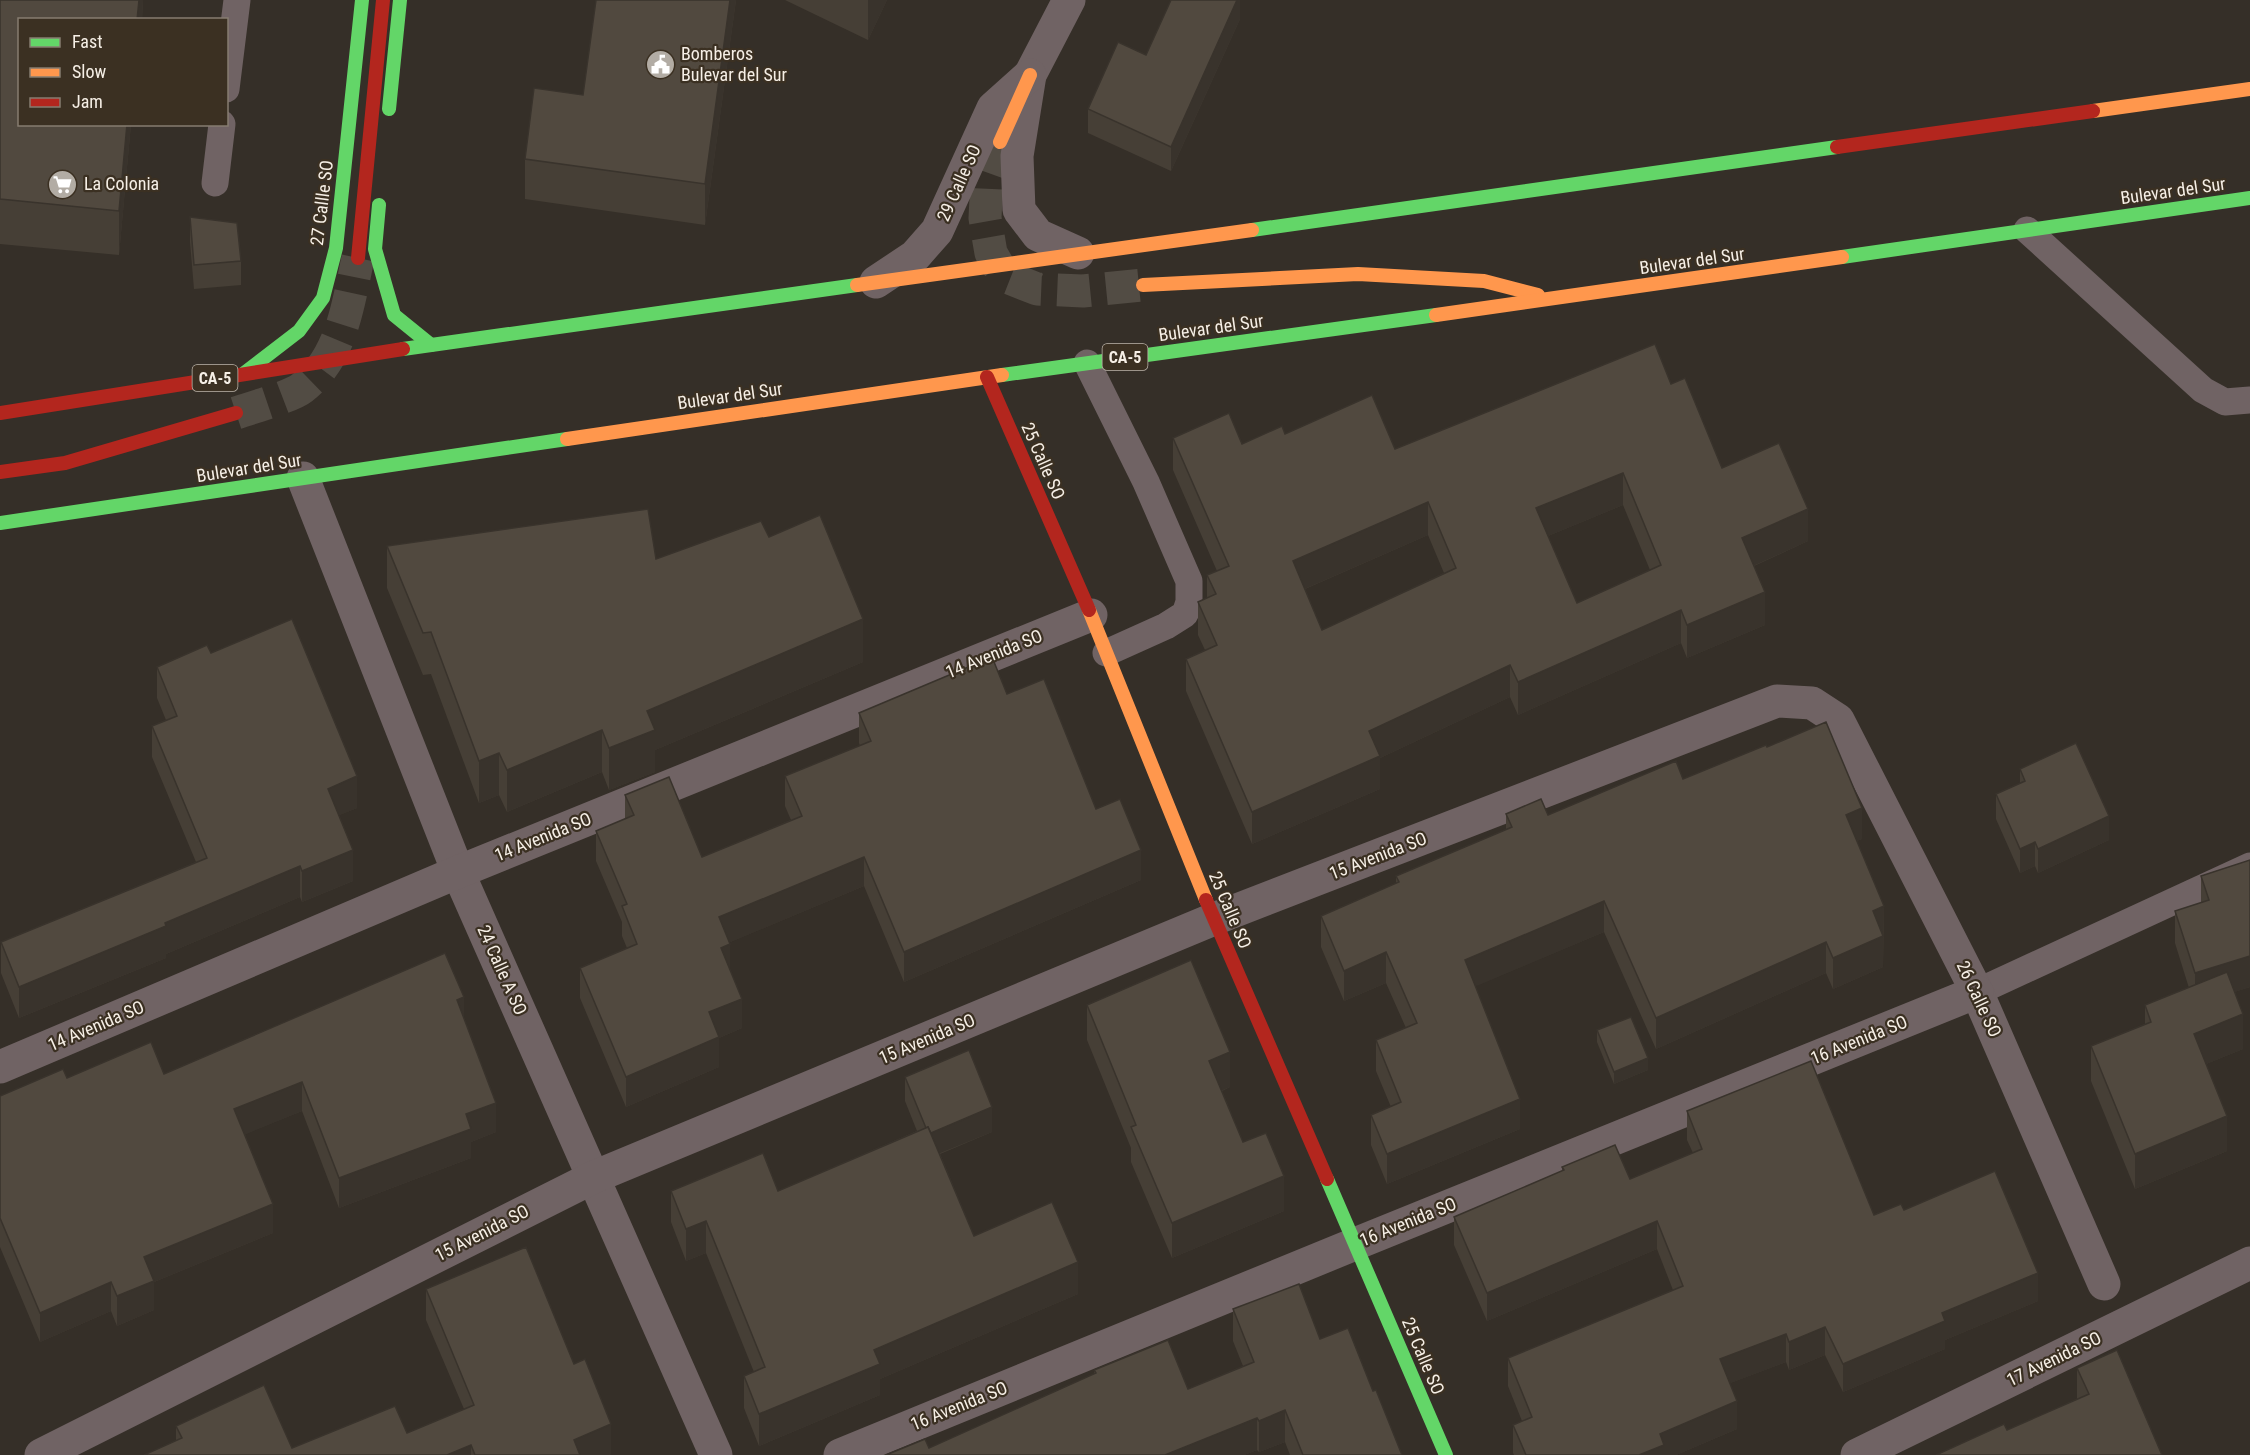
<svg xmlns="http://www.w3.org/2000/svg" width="2250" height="1455" font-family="'Roboto Condensed',sans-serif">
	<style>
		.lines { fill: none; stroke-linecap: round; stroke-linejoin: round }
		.highway-tunnel { stroke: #524c44; stroke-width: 33; stroke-dasharray: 33 16; stroke-linecap: butt }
		.lane { stroke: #706364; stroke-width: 27 }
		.street { stroke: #706364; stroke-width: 33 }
		.fast { stroke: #63d668; stroke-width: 14 }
		.slow { stroke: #ff974d; stroke-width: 14 }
		.jam { stroke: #b3261e; stroke-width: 14 }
		.wall { fill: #463f36; fill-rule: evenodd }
		.shaded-wall { fill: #39332c }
		.building { fill: #51493f; stroke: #39332c; stroke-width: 1.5; fill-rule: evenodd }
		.labels { text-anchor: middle; stroke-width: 4.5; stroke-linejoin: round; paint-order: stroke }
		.shield { fill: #3b3022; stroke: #beb6ab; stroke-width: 1.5 }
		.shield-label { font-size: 16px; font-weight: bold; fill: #f6efe6 }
		.poi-label { font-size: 18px; fill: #f6efe6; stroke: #3b3022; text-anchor: start }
		.street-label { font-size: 18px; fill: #f6efe6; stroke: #3b3022 }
	</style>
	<rect width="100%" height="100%" fill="#352f28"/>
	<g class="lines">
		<g class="highway-tunnel">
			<path d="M1000,142L987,178L985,218L991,253L1004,276L1037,289L1083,291L1143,285"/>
			<path d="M236,413C251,408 292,396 302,388C342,357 348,304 358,258"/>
		</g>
		<g class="lane">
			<path d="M226,89L237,0"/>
			<path d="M215,183L222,124"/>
			<path d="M2027,230L2203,390L2225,402L2250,400"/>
			<path d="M1087,363L1146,482L1189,581V602L1185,614L1166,626L1106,653"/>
			<path d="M1977,992L2250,866"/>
		</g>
		<g class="street">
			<path d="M1069,0L1030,75L1017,156L1019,210L1038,235L1078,253"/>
			<path d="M876,282L915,256L937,231L993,108L1030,75"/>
			<path d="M303,478L458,872L716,1455"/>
			<path d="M0,1067L458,872L1091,615"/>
			<path d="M41,1455L594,1177L1214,919L1777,701L1812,703L1838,720L1977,992L2104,1284"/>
			<path d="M840,1455L1355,1244L1977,992"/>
			<path d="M1857,1455L2250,1263"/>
		</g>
		<g class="fast">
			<path d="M389,109L400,0"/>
			<path d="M379,205L375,249L394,315L431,345"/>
			<path d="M1252,230L1837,147"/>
			<path d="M1842,257L2250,198"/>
			<path d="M403,349L857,285"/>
			<path d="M243,374L299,331L323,298L336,248L362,0"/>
			<path d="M1002,375L1436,315"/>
			<path d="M0,523L567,439"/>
			<path d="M1327,1179L1446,1455"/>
		</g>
		<g class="slow">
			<path d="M2093,111L2250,89"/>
			<path d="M1000,142L1030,75"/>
			<path d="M857,285L1252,230"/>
			<path d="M1143,285L1358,274L1484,281L1538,295"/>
			<path d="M1436,315L1842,257"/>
			<path d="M567,439L1002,375"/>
			<path d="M1089,610L1206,900"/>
		</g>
		<g class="jam">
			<path d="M1837,147L2093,111"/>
			<path d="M358,258L383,0"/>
			<path d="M987,377L1089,610"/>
			<path d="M0,413L403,349"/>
			<path d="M0,472L65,463L236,413"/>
			<path d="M1206,900L1327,1179"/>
		</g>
	</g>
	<g class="wall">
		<path d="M0,0H143L142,20H20V124H131L119,255L0,244Z"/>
		<path d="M736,0L705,225L525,199V159L583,95Z"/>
		<path d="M785,0H887L868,40Z"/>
		<path d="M1240,0V19L1171,171L1088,133V109L1146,55Z"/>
		<path d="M190,217L241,261V285L194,289L190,242Z"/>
		<path d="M1671,384L1722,468L1808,541L1754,566L1765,625L1687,658L1681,643L1518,715L1510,697L1380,758V789L1252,844L1186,691V659L1205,650L1198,635V602L1207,598V575L1217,571L1173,470V438L1242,444L1285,434L1395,449ZM1623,505L1650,570L1577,603L1548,536ZM1428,535L1444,573L1322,630L1305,589Z"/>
		<path d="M769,537L863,662L655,750V772L609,790L602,772L507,812L499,795L479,803L431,674L423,675L387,588V546L656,559Z"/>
		<path d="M211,653L357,808L339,815L353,881L302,902L300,897L166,954V958L19,1018L1,973V942L196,862L152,757V726L166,720L157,698V667Z"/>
		<path d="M1007,694L1096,809L1141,880L904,982L864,886L730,942V972L742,1028L719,1038V1067L626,1107L580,998V968L627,948L622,936V922L596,861V831L625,819V795L702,857L791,820L785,806V776L860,746L859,743V713Z"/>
		<path d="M1767,747L1862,839L1856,841L1884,906L1883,967L1833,989L1826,973L1656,1049L1604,932L1475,986L1520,1129L1387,1184L1371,1145V1115L1391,1107L1376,1071V1040L1406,1028L1386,983L1344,1001L1321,947V916L1396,883V876L1506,830V814L1548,815L1683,779Z"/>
		<path d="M2020,769L2109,840L2038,873L2035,866L2020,873L1996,819V794L2020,784Z"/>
		<path d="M2250,860V987L2234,992L2243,1049L2206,1064L2227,1151L2135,1189L2091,1081V1046L2145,1024V1005L2189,988L2175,943V911L2201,903V876Z"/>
		<path d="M1087,1005L1230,1087L1222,1091L1243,1142L1284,1211L1172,1258L1131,1162V1148L1087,1040Z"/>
		<path d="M464,1018L496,1132L471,1142V1158L339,1208L302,1111L245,1134L273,1233L154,1282V1310L117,1326L111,1311L40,1342L0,1247V1096L164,1074Z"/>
		<path d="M1597,1030L1648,1070L1614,1084L1597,1042Z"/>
		<path d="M905,1077L992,1132L940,1154L974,1236L1078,1294L880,1379V1395L759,1446L744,1408V1376L754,1372L706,1253L686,1261L671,1222V1191H778L917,1131L905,1101Z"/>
		<path d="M1687,1111L1874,1215L1904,1210L2038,1301L1945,1340V1349L1843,1392L1825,1355L1789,1370L1786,1362L1730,1383L1737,1429L1676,1455H1514L1513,1453V1425L1522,1421L1508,1386V1358L1673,1290L1657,1249L1487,1321L1454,1245V1217L1562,1171V1167L1630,1179L1693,1153L1687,1140Z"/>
		<path d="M426,1289L611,1454L609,1455H144L176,1441V1426L292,1448L407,1433L464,1409L426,1320Z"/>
		<path d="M1233,1309L1320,1339L1373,1391L1402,1455H1290L1285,1442L1259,1452L1257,1450L1244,1455H886L929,1448L1094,1374V1370L1188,1389L1243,1366L1233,1341Z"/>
		<path d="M2077,1368L2162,1455L2007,1430L2077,1399Z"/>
	</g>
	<g class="shaded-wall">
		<path d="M139,0H143L142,20H137Z"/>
		<path d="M730,0H736L705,225V184Z"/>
		<path d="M868,0H887L868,40Z"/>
		<path d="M1237,0H1240V19L1171,171V147Z"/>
		<path d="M127,124H131L119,255V211Z"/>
		<path d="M1623,473V505L1536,541V508Z"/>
		<path d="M1428,502V535L1293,594V561Z"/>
		<path d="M1808,509V541L1742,571V538Z"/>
		<path d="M1765,592V625L1687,658V625Z"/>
		<path d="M1681,610V643L1518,715V682Z"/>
		<path d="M863,619V662L655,750V772L609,790V748L647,711Z"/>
		<path d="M1510,665V697L1380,758V789L1252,844V812L1369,731Z"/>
		<path d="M602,730V772L507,812V770Z"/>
		<path d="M499,753V795L479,803V761Z"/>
		<path d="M357,776V808L328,820V789Z"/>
		<path d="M1862,808V839L1846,845V815Z"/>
		<path d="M2109,816V840L2038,873V849Z"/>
		<path d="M2035,842V866L2020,873V849Z"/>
		<path d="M353,850V881L302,902V871Z"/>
		<path d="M1141,850V880L904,982V952Z"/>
		<path d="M864,857V886L719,947V917Z"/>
		<path d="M300,866V897L166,954V958L19,1018V987L165,923Z"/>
		<path d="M1604,901V932L1465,991V960Z"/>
		<path d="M1884,906L1883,967L1833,989V958L1873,911Z"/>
		<path d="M1826,942V973L1656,1049V1018Z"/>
		<path d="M730,944V974L721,948Z"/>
		<path d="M1386,952V983L1344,1001V971Z"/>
		<path d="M2250,956V987L2195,1005V973Z"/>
		<path d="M464,997V1026L457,1000Z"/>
		<path d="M742,999V1028L719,1038V1067L626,1107V1077L709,1012Z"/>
		<path d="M2243,1014V1049L2194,1069V1034Z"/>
		<path d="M1230,1052V1087L1209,1096V1061Z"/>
		<path d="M1648,1058V1070L1614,1084V1072Z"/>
		<path d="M302,1082V1111L234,1139V1109Z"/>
		<path d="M1520,1099V1129L1387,1184V1154Z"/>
		<path d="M496,1103V1132L471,1142V1158L339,1208V1178L466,1114Z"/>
		<path d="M992,1107V1132L928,1158V1134Z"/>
		<path d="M2227,1116V1151L2135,1189V1154Z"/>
		<path d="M1284,1176V1211L1172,1258V1223Z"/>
		<path d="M273,1204V1233L154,1282V1310L117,1326V1296L144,1257Z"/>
		<path d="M706,1221V1253L686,1261V1229Z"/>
		<path d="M1657,1221V1249L1487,1321V1293Z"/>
		<path d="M1078,1262V1294L880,1379V1395L759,1446V1414L874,1350Z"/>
		<path d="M2038,1273V1301L1945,1340V1349L1843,1392V1364L1942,1313Z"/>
		<path d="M111,1282V1311L40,1342V1313Z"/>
		<path d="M1825,1327V1355L1789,1370V1342Z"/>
		<path d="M1786,1334V1362L1720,1387V1359Z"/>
		<path d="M1737,1401V1429L1676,1455H1639L1660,1434Z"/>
		<path d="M1285,1410V1442L1259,1452V1421Z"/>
		<path d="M1257,1418V1450L1244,1455H1165Z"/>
		<path d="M611,1424V1454L609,1455H574V1440Z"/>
		<path d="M471,1445V1455H447Z"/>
	</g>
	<g class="building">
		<path d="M0,0H139L137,20H20V124H127L119,211L0,199Z"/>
		<path d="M596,0H730L705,184L525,159L534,88L583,95Z"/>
		<path d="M1171,0H1237L1171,147L1088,109L1118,42L1146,55Z"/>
		<path d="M190,217L237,223L241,261L194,265Z"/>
		<path d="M1655,344L1671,384L1685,378L1722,468L1779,443L1808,509L1742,538L1765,592L1687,625L1681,610L1518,682L1510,665L1369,731L1380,756L1252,812L1186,659L1217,645L1198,602L1216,594L1207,575L1229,566L1173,438L1229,413L1242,444L1282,426L1285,434L1372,395L1395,449ZM1623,473L1661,565L1577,603L1536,508ZM1428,502L1456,568L1322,630L1293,561Z"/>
		<path d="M648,509L656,559L761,521L769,537L820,515L863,619L647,711L655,730L609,748L602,730L507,770L499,753L479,761L431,632L423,633L387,546Z"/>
		<path d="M292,619L357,776L328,789L353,850L302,871L300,866L165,923L166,926L19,987L1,942L207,858L152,726L177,716L157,667L207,645L211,653Z"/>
		<path d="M992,657L1007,694L1044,679L1096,809L1120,799L1141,850L904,952L864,857L719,917L730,944L721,948L742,999L709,1012L719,1037L626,1077L580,968L637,944L622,906L627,904L596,831L634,815L625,795L669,777L702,857L802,816L785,776L871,741L859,713Z"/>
		<path d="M1826,722L1862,808L1846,815L1884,906L1873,911L1883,936L1833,958L1826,942L1656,1018L1604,901L1465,960L1520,1099L1387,1154L1371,1115L1401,1102L1376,1040L1417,1023L1386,952L1344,971L1321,916L1399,882L1396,876L1512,827L1506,814L1541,799L1548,815L1676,761L1683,779L1766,745L1767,747Z"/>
		<path d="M2076,743L2109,816L2038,849L2035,842L2020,849L1996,794L2025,781L2020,769Z"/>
		<path d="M2250,860V956L2195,973L2175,911L2209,900L2201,876Z"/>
		<path d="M445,953L464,997L457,1000L496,1103L466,1114L471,1129L339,1178L302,1082L234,1109L273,1204L144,1257L154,1281L117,1296L111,1282L40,1313L0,1218V1096L63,1069L67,1078L151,1042L164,1074Z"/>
		<path d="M1191,960L1230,1052L1209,1061L1243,1142L1266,1133L1284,1176L1172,1223L1131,1127L1136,1125L1087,1005Z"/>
		<path d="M2227,972L2243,1014L2194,1034L2227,1116L2135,1154L2091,1046L2151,1022L2145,1005Z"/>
		<path d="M1631,1017L1648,1058L1614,1072L1597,1030Z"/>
		<path d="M969,1050L992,1107L931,1133L928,1127L926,1128L905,1077Z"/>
		<path d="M1811,1061L1874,1215L1901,1204L1904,1210L1995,1171L2038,1273L1942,1313L1945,1321L1843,1364L1825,1327L1789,1342L1786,1334L1720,1359L1737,1401L1660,1434L1664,1445L1639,1455H1526L1513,1425L1532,1417L1508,1358L1683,1286L1657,1221L1487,1293L1454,1217L1564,1170L1562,1167L1615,1145L1630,1179L1702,1149L1687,1111Z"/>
		<path d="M928,1127L974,1236L1052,1202L1078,1262L874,1350L880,1364L759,1414L744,1376L765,1367L706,1221L686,1229L671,1191L763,1153L778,1191Z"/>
		<path d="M526,1247L574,1364L585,1359L611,1424L574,1440L580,1455H475L471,1445L447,1455H144L182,1438L176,1426L264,1385L292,1448L395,1406L407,1433L474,1405L426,1289Z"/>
		<path d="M1299,1284L1320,1339L1348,1328L1373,1391L1376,1390L1402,1455H1303L1285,1410L1259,1421L1257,1418L1165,1455H886L925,1439L929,1448L1096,1373L1094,1370L1168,1340L1188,1389L1254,1362L1233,1309Z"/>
		<path d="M2117,1350L2162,1455H1936L2004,1424L2007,1430L2089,1394L2077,1368Z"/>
	</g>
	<defs>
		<symbol id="civic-disc" viewBox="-11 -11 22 22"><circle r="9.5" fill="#b2aca4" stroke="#3b3022"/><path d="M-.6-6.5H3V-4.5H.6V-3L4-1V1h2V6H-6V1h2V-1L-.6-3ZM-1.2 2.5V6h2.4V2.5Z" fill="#fff"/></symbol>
		<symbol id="supermarket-disc" viewBox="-11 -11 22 22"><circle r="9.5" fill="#b2aca4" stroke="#3b3022"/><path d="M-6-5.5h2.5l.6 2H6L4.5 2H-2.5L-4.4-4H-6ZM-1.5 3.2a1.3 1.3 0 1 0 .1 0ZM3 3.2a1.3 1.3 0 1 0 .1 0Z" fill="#fff"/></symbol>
	</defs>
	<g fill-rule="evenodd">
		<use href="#civic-disc" x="644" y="48" width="33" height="33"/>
		<use href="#supermarket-disc" x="46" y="168" width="33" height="33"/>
	</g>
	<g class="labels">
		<g class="shield">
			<rect x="1102.5" y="344" width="45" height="26" rx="4.5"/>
			<rect x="192.5" y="365" width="45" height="26" rx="4.5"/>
		</g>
		<g class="shield-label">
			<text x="1125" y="363">CA-5</text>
			<text x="215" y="384">CA-5</text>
		</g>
		<g class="poi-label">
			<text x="681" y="60">Bomberos<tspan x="681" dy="21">Bulevar del Sur</tspan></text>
			<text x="84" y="190">La Colonia</text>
		</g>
		<g class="street-label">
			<text transform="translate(959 183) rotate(-66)" y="6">29 Calle SO</text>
			<text transform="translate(2173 191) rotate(-8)" y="6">Bulevar del Sur</text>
			<text transform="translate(322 203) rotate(-83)" y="6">27 Callle SO</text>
			<text transform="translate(1692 261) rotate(-8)" y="6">Bulevar del Sur</text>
			<text transform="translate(1211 328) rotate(-8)" y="6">Bulevar del Sur</text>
			<text transform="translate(730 396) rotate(-8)" y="6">Bulevar del Sur</text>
			<text transform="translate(1043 461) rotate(66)" y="6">25 Calle SO</text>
			<text transform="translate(249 468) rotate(-9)" y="6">Bulevar del Sur</text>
			<text transform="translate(994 654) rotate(-22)" y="6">14 Avenida SO</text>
			<text transform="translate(543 837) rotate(-22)" y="6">14 Avenida SO</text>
			<text transform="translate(1378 856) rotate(-21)" y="6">15 Avenida SO</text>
			<text transform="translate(1230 910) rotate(67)" y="6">25 Calle SO</text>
			<text transform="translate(502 970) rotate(66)" y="6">24 Calle A SO</text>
			<text transform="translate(1979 999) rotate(65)" y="6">26 Calle SO</text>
			<text transform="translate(96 1026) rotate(-23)" y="6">14 Avenida SO</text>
			<text transform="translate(927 1039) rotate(-23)" y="6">15 Avenida SO</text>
			<text transform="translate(1859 1040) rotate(-22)" y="6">16 Avenida SO</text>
			<text transform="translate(1408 1222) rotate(-22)" y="6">16 Avenida SO</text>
			<text transform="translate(482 1233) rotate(-27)" y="6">15 Avenida SO</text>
			<text transform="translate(1423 1356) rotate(67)" y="6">25 Calle SO</text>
			<text transform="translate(2054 1359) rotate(-26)" y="6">17 Avenida SO</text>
			<text transform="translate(959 1406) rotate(-22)" y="6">16 Avenida SO</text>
		</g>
	</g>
	<rect x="18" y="18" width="210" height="108" fill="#3b3022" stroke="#867c70" stroke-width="1.5"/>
	<rect x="30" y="38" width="30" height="9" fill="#63d668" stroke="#867c70" stroke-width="1.5"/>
	<text x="72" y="48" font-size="18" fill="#f6efe6">Fast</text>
	<rect x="30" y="68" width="30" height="9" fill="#ff974d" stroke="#867c70" stroke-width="1.5"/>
	<text x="72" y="78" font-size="18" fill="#f6efe6">Slow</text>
	<rect x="30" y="98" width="30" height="9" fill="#b3261e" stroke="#867c70" stroke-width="1.5"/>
	<text x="72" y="108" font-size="18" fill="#f6efe6">Jam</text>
</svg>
